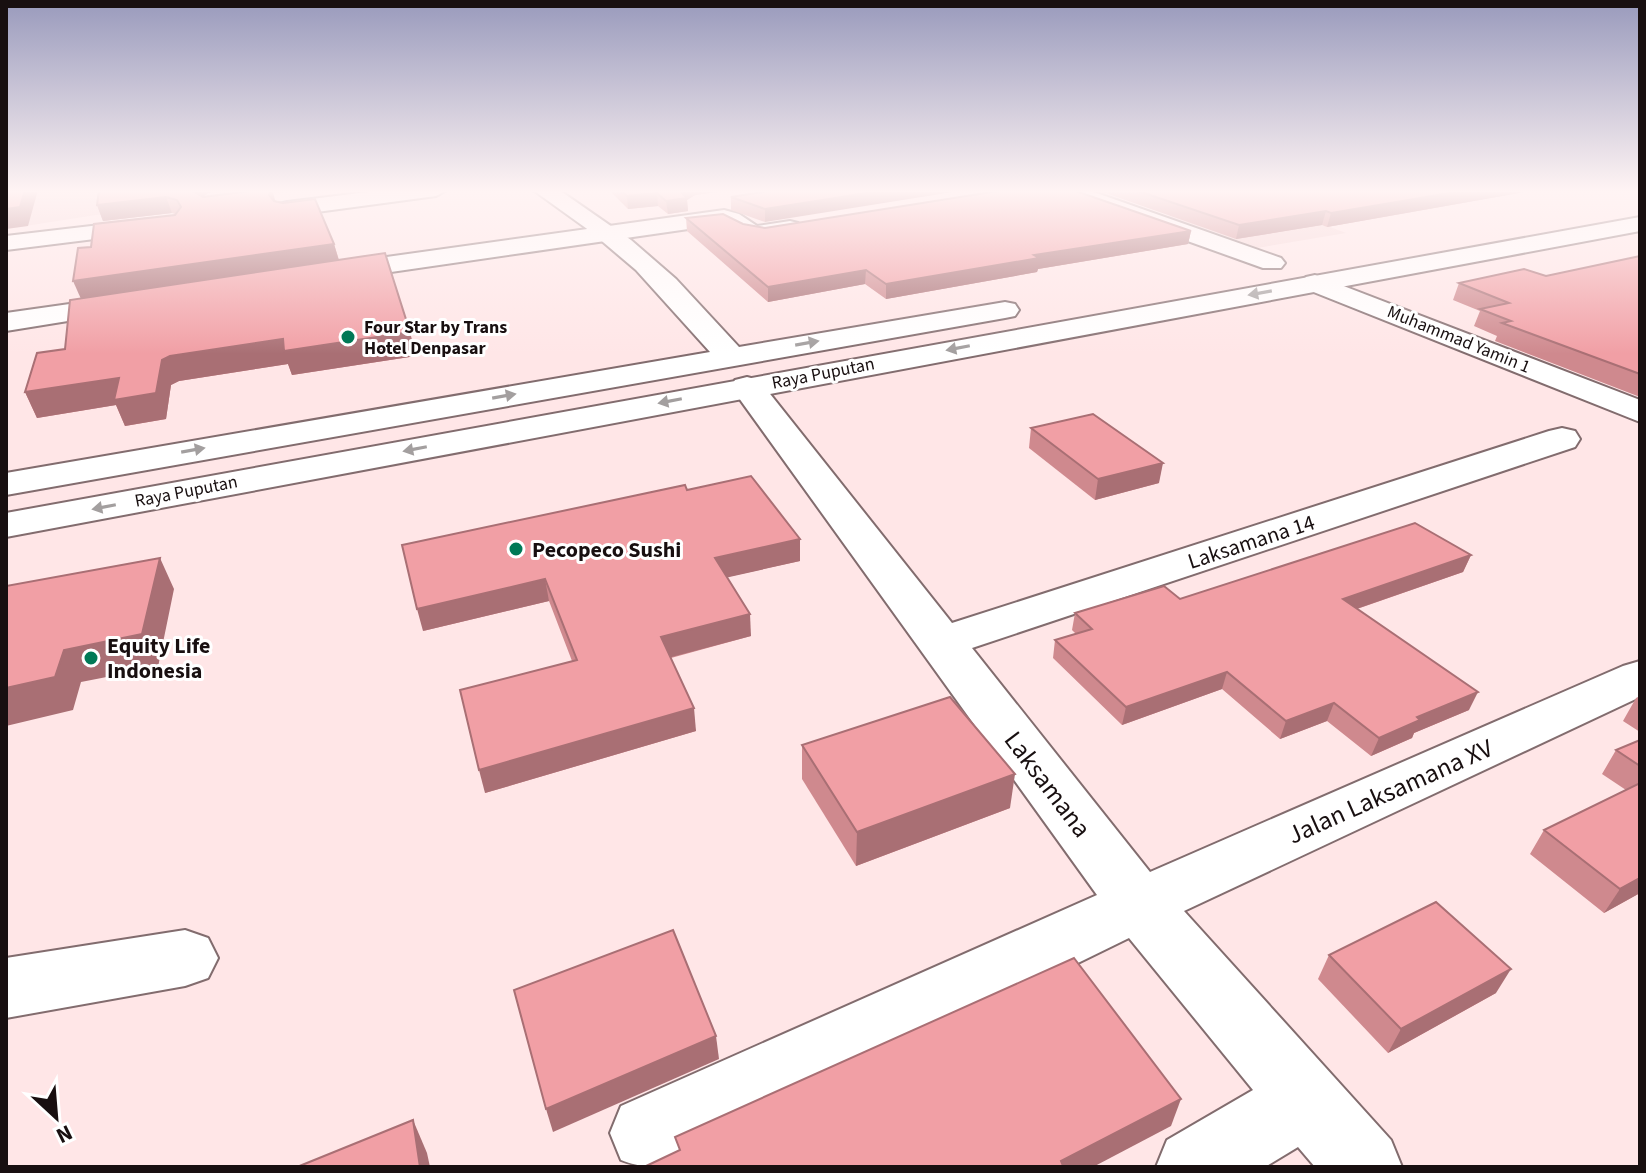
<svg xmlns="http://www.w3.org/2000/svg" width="1646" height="1173" font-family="'Source Sans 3',sans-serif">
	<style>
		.built { fill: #f5d5d6 }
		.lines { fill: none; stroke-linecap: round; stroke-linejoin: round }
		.street-casing { stroke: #826c6e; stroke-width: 4 }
		.secondary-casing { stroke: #826c6e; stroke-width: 4 }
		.street { fill: #fff; fill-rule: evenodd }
		.secondary { fill: #fff; fill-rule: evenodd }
		.wall { fill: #cf898e }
		.shaded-wall { fill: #a96f74 }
		.building { fill: #f19fa5; stroke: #a96f74; stroke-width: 2 }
		.oneway { fill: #a39f9f }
		.poi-dot { fill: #007956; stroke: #fff; stroke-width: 3 }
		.labels { text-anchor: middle; stroke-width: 6; stroke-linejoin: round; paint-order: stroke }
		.far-poi-label { font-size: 18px; font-weight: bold; fill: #180f10; stroke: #fff; text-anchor: start }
		.far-street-label { font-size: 18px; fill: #180f10; stroke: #fff }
		.street-label { font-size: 22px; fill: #180f10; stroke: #fff }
		.poi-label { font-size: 22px; font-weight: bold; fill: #180f10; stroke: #fff; text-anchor: start }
		.near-street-label { font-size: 26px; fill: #180f10; stroke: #fff }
	</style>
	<rect width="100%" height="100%" fill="#ffe6e7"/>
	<g class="built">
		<path d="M6,190H308L96,215L6,229Z"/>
		<path d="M1261,201L1346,233L1245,250L1154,218Z"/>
	</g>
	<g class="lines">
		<defs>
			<g id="street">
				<path d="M384,190H447L436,196L287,216L279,214L276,209L279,204L287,202Z"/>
				<path d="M1056,190H1088L1281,258L1285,263L1281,268H1263L1059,195Z"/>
				<path d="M724,210L739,214L757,226L790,221L798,223L802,228L798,233C765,241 752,245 723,224L329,281L320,279L316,273L320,267L329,265Z"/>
				<path d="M151,219L159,221L163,226L159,231L6,250V236Z"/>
				<path d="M1315,275L1640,400V422L1306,289L1302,283L1306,277Z"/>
				<path d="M126,296L136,298L140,304L136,310L6,331V313Z"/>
				<path d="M747,377L759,380L952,623L1549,431L1562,428L1575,431L1580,439L1575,447L972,648L1150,872L1623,666L1640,661V697L1184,911L1391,1140L1402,1167H1315L1298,1147L1265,1167H1156L1167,1140L1253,1090L1129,938L675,1160C654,1168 642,1168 621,1160L610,1133L621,1106L1097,895L731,387L735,380Z"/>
				<path d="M185,930L208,938L218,958L208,978L185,986L6,1018V958Z"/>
			</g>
			<g id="secondary">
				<path d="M533,190H559L631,240L676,279L739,347L1005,302L1015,304L1019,310L1015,316L1005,318L6,495V473L710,352L636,270L590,231Z"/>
				<path d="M1640,217V231L6,537V513Z"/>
			</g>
		</defs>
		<use href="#street" class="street-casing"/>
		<use href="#secondary" class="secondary-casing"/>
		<use href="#street" class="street"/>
		<use href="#secondary" class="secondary"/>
	</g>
	<g class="wall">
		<path d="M257,190H272L275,202L334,244L339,260L416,356L292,375L288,364L179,381L171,385L166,419L125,426L116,405L37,418L25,392L65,349L81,298L91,247L175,214L172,213L103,221L97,205L208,193L203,197Z"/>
		<path d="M609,190H731L695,195L687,200L688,211L668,214L658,206L628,209Z"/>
		<path d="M775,190L765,222L731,210V197Z"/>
		<path d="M1097,190H1536L1327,227L1322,225L1236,239Z"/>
		<path d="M686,218L743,224L765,228L1191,231L1188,244L1038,269L1037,272L886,299L865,284L768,302L687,231Z"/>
		<path d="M1640,256V397L1495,341L1497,336L1474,326L1480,311L1453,300L1459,283L1546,276Z"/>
		<path d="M1031,428L1159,483L1095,500L1029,448Z"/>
		<path d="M687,490L800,561L727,577L751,636L671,658L696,731L485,793L572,661L549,601L423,631Z"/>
		<path d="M1471,555L1463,572L1357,609L1469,710L1414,733L1412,738L1371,756L1327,721L1280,739L1222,689L1122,725L1053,658L1055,640L1076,634L1072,630L1075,613L1180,599Z"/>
		<path d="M1640,696V732L1623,721L1636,698Z"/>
		<path d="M1640,740V893L1604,913L1530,854L1544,830L1626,790L1602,774L1616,750Z"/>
		<path d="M802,745L1010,808L856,866L802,779Z"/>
		<path d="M1329,955L1496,993L1388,1053L1318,979Z"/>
	</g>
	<g class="shaded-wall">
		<path d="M25,190H38L28,226L6,229V209Z"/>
		<path d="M189,190H232L208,193L194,204Z"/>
		<path d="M271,190H272L276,203L269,195Z"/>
		<path d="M682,190H731L695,195L687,200L688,211L668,214L666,201Z"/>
		<path d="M886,190H965L765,222V209Z"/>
		<path d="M1468,190H1536L1327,227L1331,213Z"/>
		<path d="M657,193L658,206L628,209L627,196Z"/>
		<path d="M166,197L172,213L103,221L97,205Z"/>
		<path d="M1326,211L1322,225L1236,239L1239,225Z"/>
		<path d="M1191,231L1188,244L1038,269L1037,272L886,299V284L1034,255Z"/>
		<path d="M334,244L339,261L81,299L73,281Z"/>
		<path d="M866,270L865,284L768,302V287Z"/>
		<path d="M410,332L416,356L292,375L288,364L179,381L171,385L166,419L125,426L116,405L37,418L25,392L119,378L170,356L283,339Z"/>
		<path d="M1163,463L1159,483L1095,500L1098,479Z"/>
		<path d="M800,539V561L716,580L715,558Z"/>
		<path d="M1471,555L1463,572L1336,616L1343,599Z"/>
		<path d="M160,558L174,589L158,667L81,682L73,710L6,726V688L64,650Z"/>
		<path d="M545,579L549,601L423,631L417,609Z"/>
		<path d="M750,614L751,636L664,659L661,637Z"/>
		<path d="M1227,672L1222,689L1122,725L1126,707Z"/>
		<path d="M1478,692L1469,710L1414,733L1412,738L1371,756L1379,738L1417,717Z"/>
		<path d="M1334,703L1327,721L1280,739L1286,721Z"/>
		<path d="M694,708L696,731L485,793L479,770Z"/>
		<path d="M1015,774L1010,808L856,866L857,832Z"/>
		<path d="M1640,878V893L1604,913L1620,889Z"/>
		<path d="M1511,969L1496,993L1388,1053L1401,1029Z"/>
		<path d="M716,1036L719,1059L553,1132L546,1109Z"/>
		<path d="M1181,1099L1171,1126L1093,1167H1059L1061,1161Z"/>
		<path d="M413,1120L427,1153L430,1167H420Z"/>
	</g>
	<g class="building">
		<path d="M6,190H25L20,207L6,209Z"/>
		<path d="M99,190H191L203,197L257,190H271L269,195L274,201L283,203L315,199L334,244L73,281L78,248L91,247L94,224L175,215L181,207L177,200L166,197L97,205Z"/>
		<path d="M620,190H682L680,191L687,198L666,201L657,193L627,196Z"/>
		<path d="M775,190H886L765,209L731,197Z"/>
		<path d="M1004,190H1073L1191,231L1034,255L1039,258L886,284L866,270L768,287L686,218L723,214L743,224L765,228Z"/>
		<path d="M1135,190H1468L1331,213L1326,211L1239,225Z"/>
		<path d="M385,253L410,332L284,351L283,339L170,356L162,360L156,393L114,400L119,378L25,392L37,353L65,349L70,300Z"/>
		<path d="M1640,256V374L1502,323L1511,321L1480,309L1509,303L1459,283L1524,269L1546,276Z"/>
		<path d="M1093,414L1163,463L1098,479L1031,428Z"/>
		<path d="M751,476L800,539L715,558L750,614L661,637L694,708L479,770L460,690L577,660L545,579L417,609L402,545L685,485L687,490Z"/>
		<path d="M1415,523L1471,555L1343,599L1478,692L1417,717L1420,720L1379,738L1334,703L1286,721L1227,672L1126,707L1055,640L1092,629L1075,613L1164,586L1180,599Z"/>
		<path d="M160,558L142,634L64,650L55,677L6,688V586Z"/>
		<path d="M950,697L1015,774L857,832L802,745Z"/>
		<path d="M1640,740V766L1616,750Z"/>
		<path d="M1640,783V878L1620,889L1544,830Z"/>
		<path d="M1436,902L1511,969L1401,1029L1329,955Z"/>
		<path d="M673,930L716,1036L546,1109L514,990Z"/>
		<path d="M1074,958L1181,1099L1061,1161L1063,1166L1061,1167H644L680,1150L675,1137Z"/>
		<path d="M413,1120L420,1167H297Z"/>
	</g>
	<defs><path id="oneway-solid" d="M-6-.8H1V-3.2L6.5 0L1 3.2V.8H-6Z" transform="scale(2)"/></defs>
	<g class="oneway">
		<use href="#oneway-solid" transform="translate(1260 293) rotate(170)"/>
		<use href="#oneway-solid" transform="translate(807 343) rotate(-10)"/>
		<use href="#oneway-solid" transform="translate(958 348) rotate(169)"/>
		<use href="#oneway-solid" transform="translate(504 396) rotate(-10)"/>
		<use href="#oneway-solid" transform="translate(670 401) rotate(169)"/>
		<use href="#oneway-solid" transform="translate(415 449) rotate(169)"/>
		<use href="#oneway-solid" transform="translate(193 450) rotate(-10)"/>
		<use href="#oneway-solid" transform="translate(104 507) rotate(169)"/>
	</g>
	<linearGradient id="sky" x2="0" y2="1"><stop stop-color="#999abc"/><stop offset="0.54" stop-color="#fff4f4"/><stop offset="1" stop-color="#fff4f4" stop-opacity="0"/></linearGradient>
	<rect width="1646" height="354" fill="url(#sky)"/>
	<g class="poi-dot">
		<circle cx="348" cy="337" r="8"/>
		<circle cx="516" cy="549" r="8"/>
		<circle cx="91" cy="658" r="8"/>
	</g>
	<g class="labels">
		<g class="far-poi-label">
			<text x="364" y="333">Four Star by Trans<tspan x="364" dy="21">Hotel Denpasar</tspan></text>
		</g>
		<g class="far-street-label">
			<text transform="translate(1459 339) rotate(22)" y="6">Muhammad Yamin 1</text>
			<text transform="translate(823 373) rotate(-11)" y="6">Raya Puputan</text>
			<text transform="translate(186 491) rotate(-11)" y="6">Raya Puputan</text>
		</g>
		<g class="street-label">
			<text transform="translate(1251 541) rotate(-18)" y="8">Laksamana 14</text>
		</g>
		<g class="poi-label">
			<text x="532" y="557">Pecopeco Sushi</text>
			<text x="107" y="653">Equity Life<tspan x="107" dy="25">Indonesia</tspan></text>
		</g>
		<g class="near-street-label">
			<text transform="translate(1048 784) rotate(53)" y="9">Laksamana</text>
			<text transform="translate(1390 791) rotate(-24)" y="9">Jalan Laksamana XV</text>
		</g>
	</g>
	<rect width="1646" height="1173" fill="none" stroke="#180f10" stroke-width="16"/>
	<g transform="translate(56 1117) rotate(154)" stroke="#ffffff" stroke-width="6" paint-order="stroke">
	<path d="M0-6L14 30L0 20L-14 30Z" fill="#180f10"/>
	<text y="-12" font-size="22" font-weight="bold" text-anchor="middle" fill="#180f10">N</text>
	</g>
</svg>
